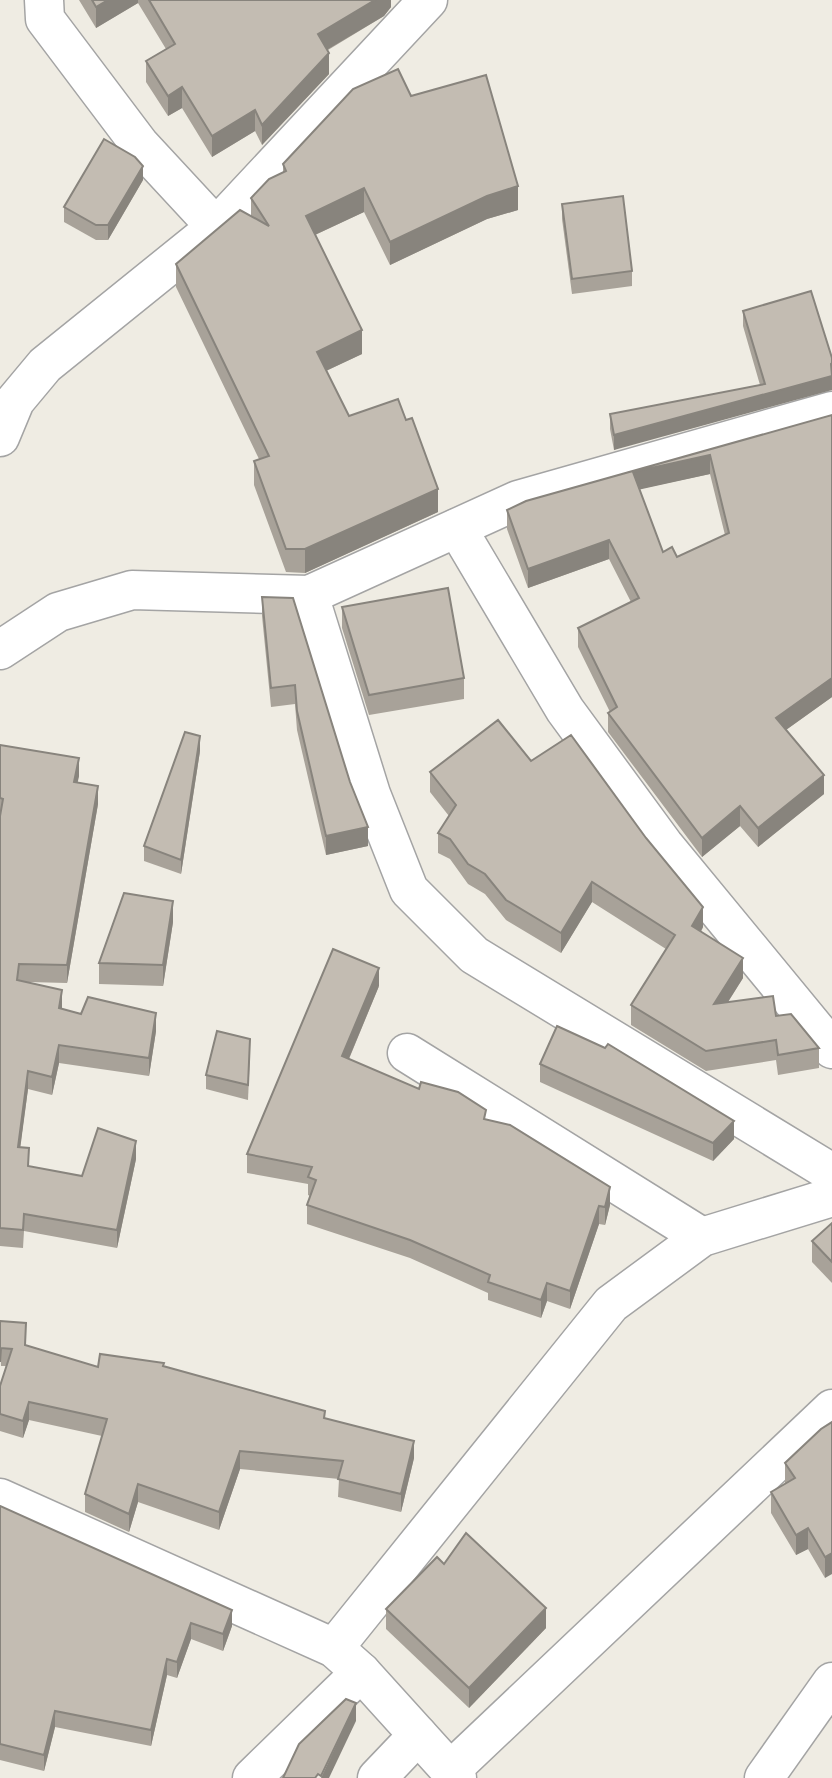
<svg xmlns="http://www.w3.org/2000/svg" width="832" height="1778" font-family="'Titillium Web',sans-serif">
	<style>
		.lines { fill: none; stroke-linecap: round; stroke-linejoin: round }
		.minor-casing { stroke: #a4a4a4; stroke-width: 41 }
		.minor { stroke: #fff; stroke-width: 38 }
		.wall { fill: #a8a299; fill-rule: evenodd }
		.shaded-wall { fill: #88847d }
		.building { fill: #c3bcb2; stroke: #88847d; stroke-width: 2; fill-rule: evenodd }
	</style>
	<rect width="100%" height="100%" fill="#efece3"/>
	<g class="lines">
		<defs>
			<g id="minor">
				<path d="M216,227L428,0"/>
				<path d="M0,437L15,401L45,365L216,227L140,145L45,19L44,0"/>
				<path d="M457,528L565,710L664,845L832,1049"/>
				<path d="M309,595L371,794L409,890L474,955L832,1173"/>
				<path d="M0,650L58,612L132,590L309,595L518,500L832,411"/>
				<path d="M407,1053L702,1237"/>
				<path d="M0,1498L334,1648L361,1672L457,1778"/>
				<path d="M334,1648L611,1304L702,1237L832,1197"/>
				<path d="M451,1770L832,1409"/>
				<path d="M252,1778L361,1672"/>
				<path d="M377,1778L418,1735"/>
				<path d="M764,1778L832,1682"/>
			</g>
		</defs>
		<use href="#minor" class="minor-casing"/>
		<use href="#minor" class="minor"/>
	</g>
	<g class="wall">
		<path d="M79,0H391V7L384,16L328,50L329,74L262,145L255,131L212,157L182,108L168,116L146,82V61L166,49L138,3L96,28Z"/>
		<path d="M411,96L518,210L487,219L390,265L364,212L315,235L362,354L326,371L349,416L438,512L305,573L286,572L254,485V461L259,459L176,287V264L251,216V198L283,172V164Z"/>
		<path d="M143,180L108,240H96L64,222V207Z"/>
		<path d="M562,204L632,271V286L572,294L562,219Z"/>
		<path d="M743,311L832,358L614,450L610,429V414L760,385L743,326Z"/>
		<path d="M832,415V697L786,730L824,794L758,847L740,826L702,857L608,732V713L610,712L578,647V628L631,602L609,559L528,588L507,529V510ZM710,474L725,535L677,557L663,552L639,489Z"/>
		<path d="M262,597L368,846L326,855L297,730L295,704L271,707L262,616Z"/>
		<path d="M342,607L464,678V699L369,715L342,628Z"/>
		<path d="M0,745L79,776L77,782L98,804L67,983L28,982L62,1009L156,1031L149,1076L59,1063L52,1095L28,1089L20,1147L29,1166L82,1176L136,1159L117,1248L24,1231L23,1248L0,1246Z"/>
		<path d="M200,751L181,874L144,861V846Z"/>
		<path d="M531,761L703,927L701,932L743,978L728,1002L776,1016L819,1048V1068L778,1075L776,1060L706,1071L631,1025V1005L666,949L592,902L561,953L506,920L485,894L468,884L450,859L438,853V833L449,816L430,792V772Z"/>
		<path d="M173,922L163,986L99,984V963Z"/>
		<path d="M379,986L349,1059L486,1120L610,1205L605,1225L599,1224L570,1309L547,1301L541,1318L488,1300V1293L410,1258L307,1224V1205L310,1196L308,1195V1184L247,1173V1154Z"/>
		<path d="M250,1054L248,1100L206,1089V1075Z"/>
		<path d="M540,1064L734,1139L713,1161L540,1082Z"/>
		<path d="M832,1223V1283L812,1262V1241Z"/>
		<path d="M0,1321L26,1345L98,1367L164,1366L325,1419L414,1458L401,1512L338,1497L339,1479L240,1469L219,1530L138,1502L129,1532L85,1512V1494L102,1436L29,1420L23,1438L0,1431V1386L6,1366H1Z"/>
		<path d="M832,1422L825,1578L808,1549L796,1555L771,1513V1492L785,1484V1463Z"/>
		<path d="M0,1506L232,1626L223,1651L191,1639L177,1678L167,1675L151,1746L55,1727L44,1771L0,1760Z"/>
		<path d="M444,1564L546,1628L469,1708L386,1629V1609Z"/>
	</g>
	<g class="shaded-wall">
		<path d="M108,0H138V3L96,28V7Z"/>
		<path d="M375,0H391V7L384,16L318,55V34Z"/>
		<path d="M329,53V74L262,145V125Z"/>
		<path d="M182,87V108L168,116V96Z"/>
		<path d="M255,110V131L212,157V136Z"/>
		<path d="M143,166V180L108,240V225Z"/>
		<path d="M518,186V210L487,219L390,265V242L487,196Z"/>
		<path d="M364,188V212L306,239V216Z"/>
		<path d="M362,330V354L317,375V352Z"/>
		<path d="M832,363V390L614,450V435Z"/>
		<path d="M710,455V474L633,491V472Z"/>
		<path d="M438,489V512L305,573V549Z"/>
		<path d="M609,540V559L528,588V569Z"/>
		<path d="M832,678V697L776,737V718Z"/>
		<path d="M200,736V751L181,874V860Z"/>
		<path d="M79,758V776L74,800V782Z"/>
		<path d="M824,775V794L758,847V828Z"/>
		<path d="M98,786V804L67,983V965Z"/>
		<path d="M740,806V826L702,857V838Z"/>
		<path d="M368,827V846L326,855V836Z"/>
		<path d="M592,882V902L561,953V933Z"/>
		<path d="M173,901V922L163,986V965Z"/>
		<path d="M703,907V927L692,946V926Z"/>
		<path d="M743,958V978L714,1024V1004Z"/>
		<path d="M379,968V986L342,1075V1056Z"/>
		<path d="M62,990V1008H59Z"/>
		<path d="M156,1013V1031L149,1076V1058Z"/>
		<path d="M59,1045V1063L52,1095V1077Z"/>
		<path d="M28,1071V1089L18,1165V1147Z"/>
		<path d="M734,1121V1139L713,1161V1143Z"/>
		<path d="M136,1141V1159L117,1248V1230Z"/>
		<path d="M610,1187V1205L605,1225V1207Z"/>
		<path d="M599,1206V1224L570,1309V1291Z"/>
		<path d="M547,1283V1301L541,1318V1300Z"/>
		<path d="M29,1402V1420L23,1438V1421Z"/>
		<path d="M414,1441V1458L401,1512V1494Z"/>
		<path d="M240,1451V1469L219,1530V1512Z"/>
		<path d="M138,1484V1502L129,1532V1514Z"/>
		<path d="M808,1528V1549L796,1555V1535Z"/>
		<path d="M832,1553V1574L825,1578V1557Z"/>
		<path d="M546,1608V1628L469,1708V1688Z"/>
		<path d="M232,1610V1626L223,1651V1634Z"/>
		<path d="M191,1623V1639L177,1678V1662Z"/>
		<path d="M167,1659V1675L151,1746V1730Z"/>
		<path d="M356,1703V1721L329,1778H321Z"/>
		<path d="M55,1711V1727L44,1771V1755Z"/>
	</g>
	<g class="building">
		<path d="M92,0H108L96,7Z"/>
		<path d="M149,0H375L318,34L329,53L262,125L255,110L212,136L182,87L168,96L146,61L175,44Z"/>
		<path d="M398,69L411,96L486,75L518,186L487,196L390,242L364,188L306,216L362,330L317,352L349,416L398,399L406,420L412,418L438,489L305,549H286L254,461L269,456L176,264L240,210L269,226L251,198L269,179L286,171L283,164L353,89Z"/>
		<path d="M104,139L135,157L143,166L108,225H96L64,207Z"/>
		<path d="M623,196L632,271L572,279L562,204Z"/>
		<path d="M811,291L832,358V363L831,364L832,376L614,435L610,414L765,384L743,311Z"/>
		<path d="M832,415V678L776,718L824,775L758,828L740,806L702,838L608,713L617,707L578,628L639,598L609,540L528,569L507,510L526,501ZM710,455L729,533L677,557L672,547L663,552L633,472Z"/>
		<path d="M448,588L464,678L369,695L342,607Z"/>
		<path d="M262,597L293,598L350,782L368,827L326,836L297,711L295,685L271,688Z"/>
		<path d="M498,720L531,761L571,735L646,838L703,907L692,926L743,958L714,1004L773,996L776,1016L791,1014L819,1048L778,1055L776,1040L706,1051L631,1005L675,935L592,882L561,933L506,900L485,874L468,864L450,839L438,833L456,805L430,772Z"/>
		<path d="M185,732L200,736L181,860L144,846Z"/>
		<path d="M0,745L79,758L74,782L98,786L67,965L19,964L17,980L62,990L59,1008L81,1014L88,997L156,1013L149,1058L59,1045L52,1077L28,1071L18,1147L29,1148L28,1166L82,1176L98,1128L136,1141L117,1230L24,1214L23,1230L0,1228V816L3,799L0,798Z"/>
		<path d="M124,893L173,901L163,965L99,963Z"/>
		<path d="M333,949L379,968L342,1056L419,1089L421,1082L458,1092L486,1110L484,1119L510,1125L610,1187L605,1207L599,1206L570,1291L547,1283L541,1300L488,1282L490,1275L410,1240L307,1205L316,1180L308,1177L312,1167L247,1154Z"/>
		<path d="M557,1026L605,1048L608,1044L734,1121L713,1143L540,1064Z"/>
		<path d="M217,1031L250,1039L248,1085L206,1075Z"/>
		<path d="M832,1223V1262L812,1241Z"/>
		<path d="M0,1321L26,1323L25,1345L98,1367L100,1354L164,1363L163,1366L325,1411L324,1418L414,1441L401,1494L338,1479L343,1461L240,1451L219,1512L138,1484L129,1514L85,1494L107,1419L29,1402L23,1421L0,1414V1386L12,1349L1,1348L0,1362Z"/>
		<path d="M832,1422V1553L825,1557L808,1528L796,1535L771,1492L795,1478L785,1463L821,1429Z"/>
		<path d="M0,1506L232,1610L223,1634L191,1623L177,1662L167,1659L151,1730L55,1711L44,1755L0,1744Z"/>
		<path d="M466,1533L546,1608L469,1688L386,1609L437,1557L444,1564Z"/>
		<path d="M346,1699L356,1703L321,1776L318,1774L315,1778H283L299,1744Z"/>
	</g>
</svg>
